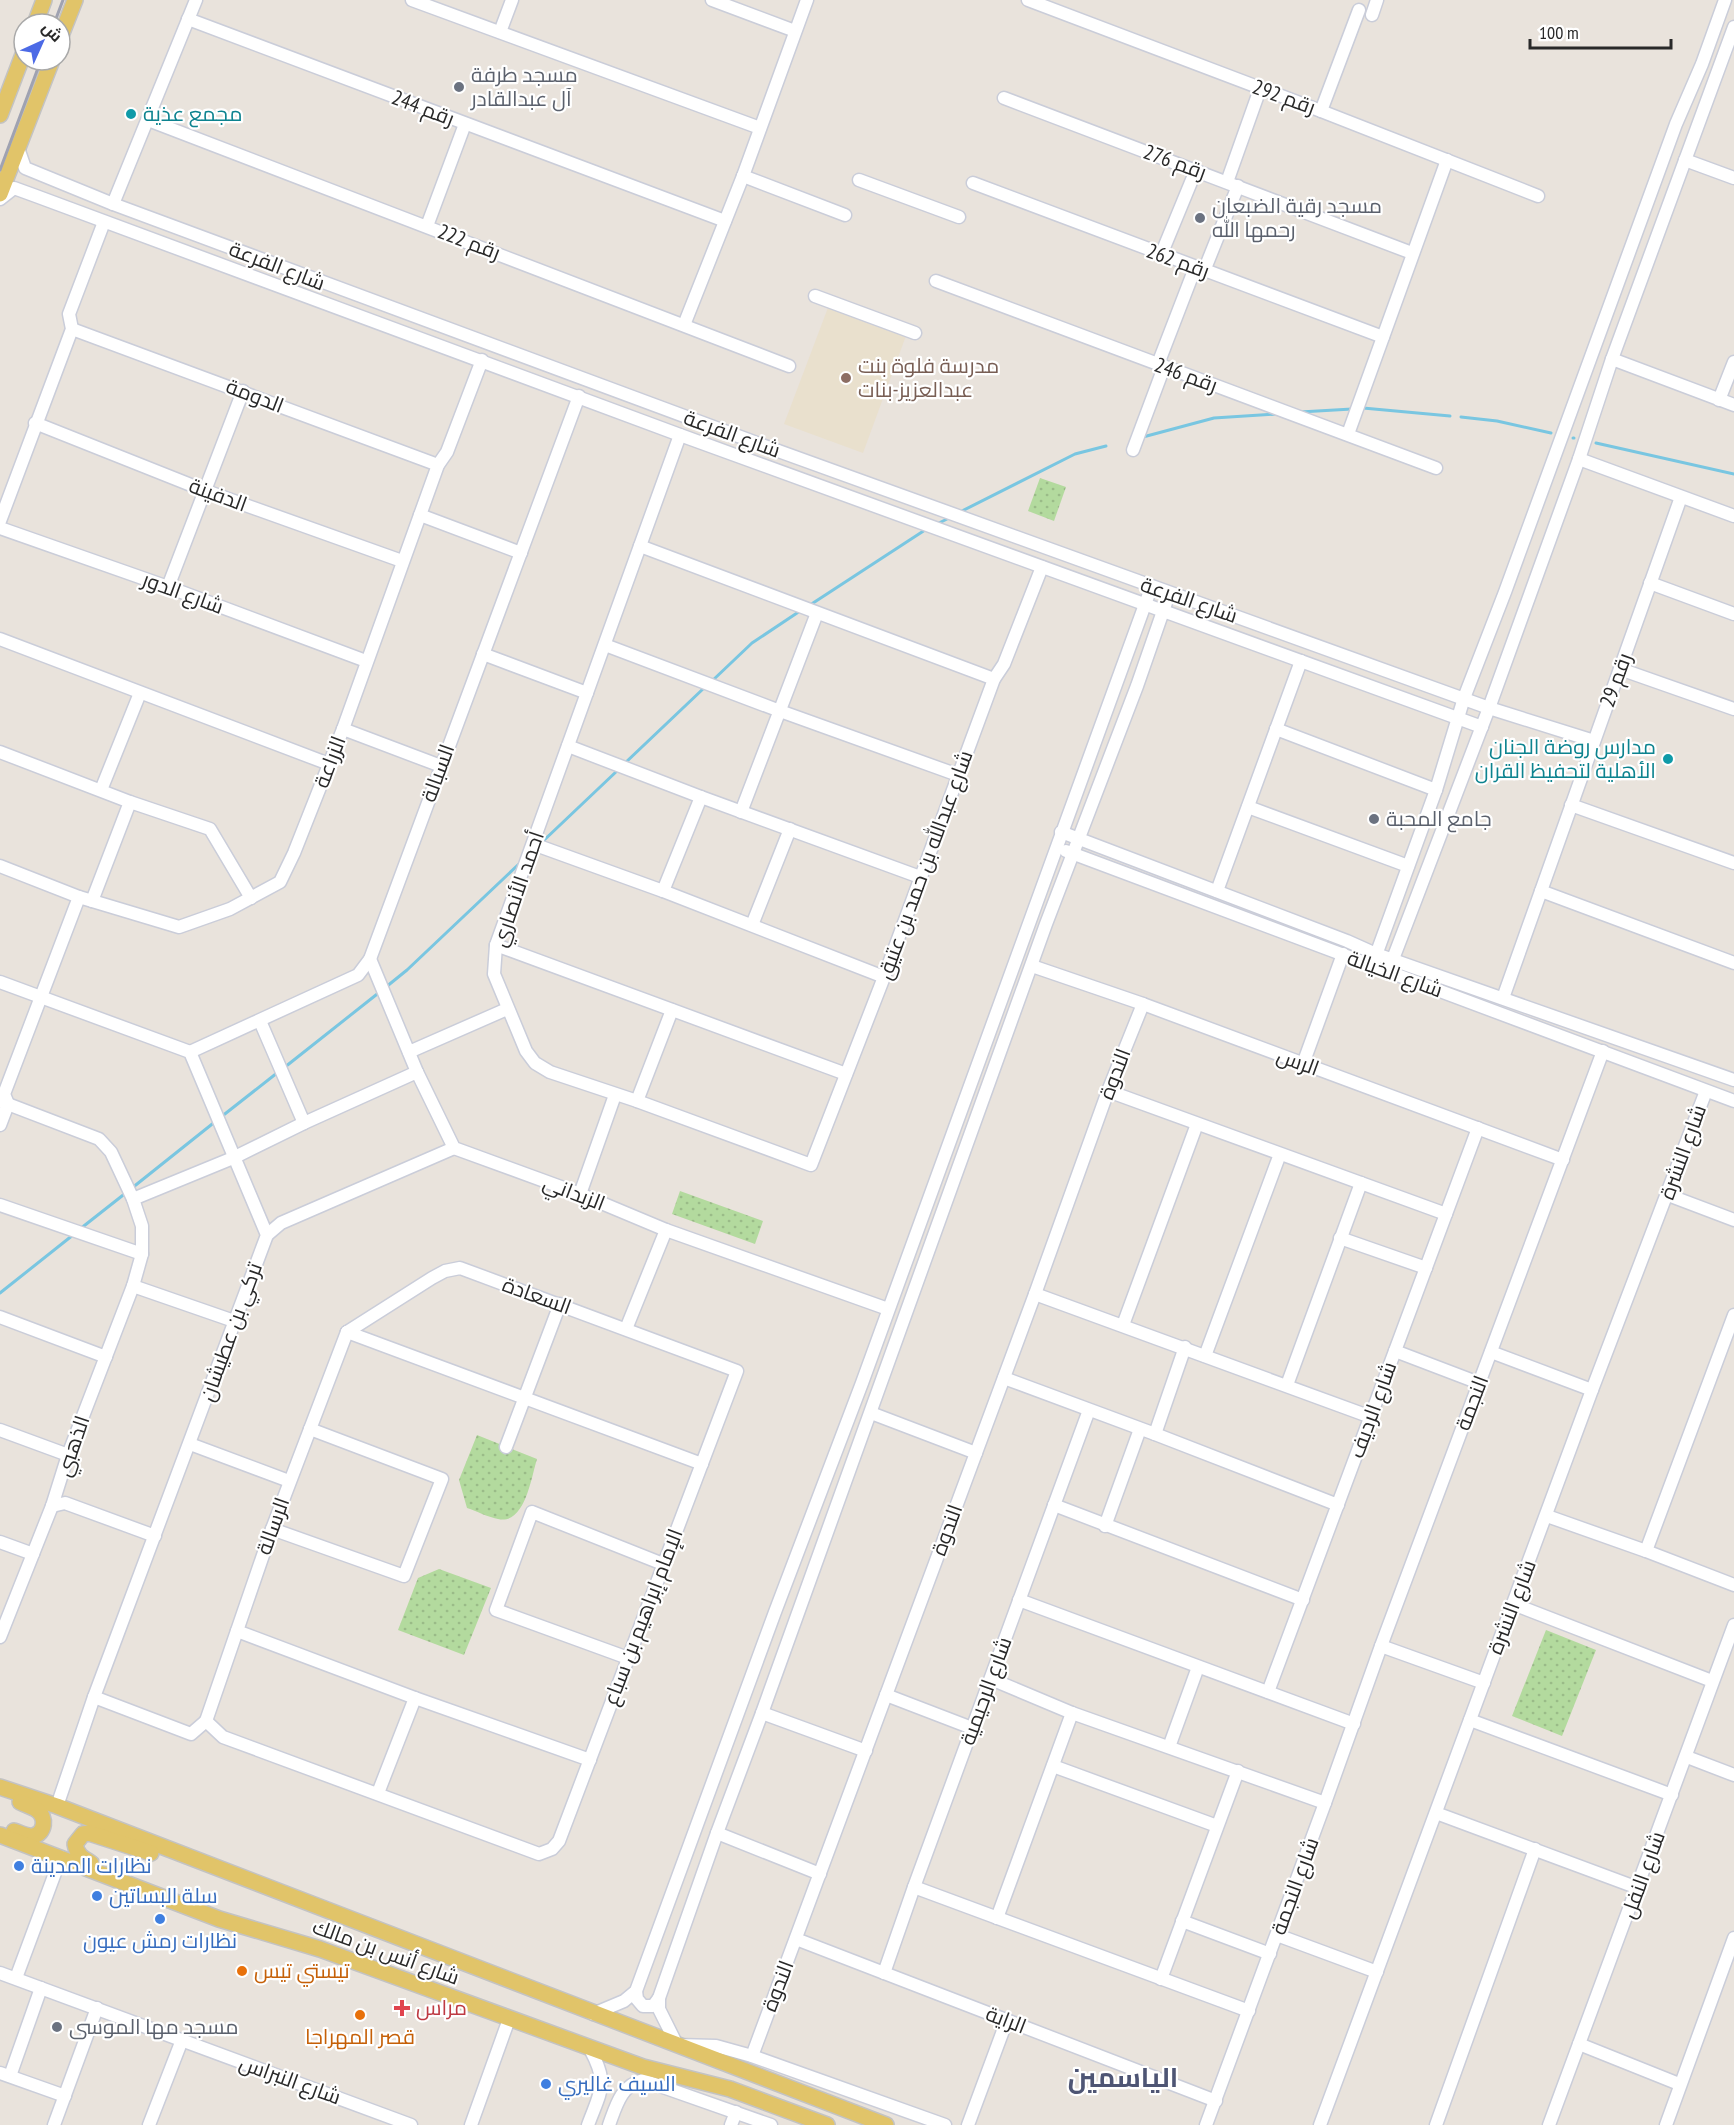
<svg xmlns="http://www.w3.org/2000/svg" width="1734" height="2125" font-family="'PT Sans Narrow',Cairo,sans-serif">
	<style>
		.education { fill: #e9e0cd }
		.grass { fill: url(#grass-dots) }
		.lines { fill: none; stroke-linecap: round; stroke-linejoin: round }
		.stream { stroke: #79c6e1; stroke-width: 3 }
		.minor-casing { stroke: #cacdd9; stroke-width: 15 }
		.major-casing { stroke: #c3c3c3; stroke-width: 18 }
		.minor { stroke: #fff; stroke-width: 12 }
		.major { stroke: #e1c469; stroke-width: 15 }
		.rail { stroke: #9fa2b1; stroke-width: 3 }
		.worship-dot { fill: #6b7280; stroke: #fff; stroke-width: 2 }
		.culture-dot { fill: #0f9aa8; stroke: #fff; stroke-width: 2 }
		.education-dot { fill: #8d6e63; stroke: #fff; stroke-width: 2 }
		.shop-dot { fill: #3f7fe0; stroke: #fff; stroke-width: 2 }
		.food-dot { fill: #e8710a; stroke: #fff; stroke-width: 2 }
		.health-dot { fill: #e0444e; stroke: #fff; stroke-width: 2 }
		.labels { text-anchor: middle; stroke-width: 4.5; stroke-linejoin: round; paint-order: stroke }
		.worship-label { font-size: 21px; fill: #5b616d; stroke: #fff; text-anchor: start }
		.street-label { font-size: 21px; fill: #292929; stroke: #fff }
		.culture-label { font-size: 21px; fill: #0d838f; stroke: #fff; text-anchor: start }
		.education-label { font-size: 21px; fill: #785e54; stroke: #fff; text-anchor: start }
		.shop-label { font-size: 21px; fill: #366cbe; stroke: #fff; text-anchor: start }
		.food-label { font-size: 21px; fill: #c56008; stroke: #fff; text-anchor: start }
		.health-label { font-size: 21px; fill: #be3a42; stroke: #fff; text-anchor: start }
		.district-label { font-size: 27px; font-weight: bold; fill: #4e5574; stroke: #fff }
	</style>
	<defs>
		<pattern id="grass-dots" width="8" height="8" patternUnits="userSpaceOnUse" patternTransform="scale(1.5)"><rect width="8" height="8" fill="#b3da9e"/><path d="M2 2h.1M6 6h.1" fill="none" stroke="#9abb88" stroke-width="1.8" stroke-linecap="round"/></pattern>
	</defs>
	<rect width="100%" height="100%" fill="#e9e3dc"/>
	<path class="education" d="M829,305L907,333L863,453L784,424Z"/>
	<g class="grass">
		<path d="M1040,478L1066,487L1054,521L1028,511Z"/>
		<path d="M680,1191L763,1221L755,1244L672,1214Z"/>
		<path d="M477,1435L537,1459C531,1478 525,1525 498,1519C487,1517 477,1511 467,1508L459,1480Z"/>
		<path d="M439,1569L491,1588L464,1655L398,1630L418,1578Z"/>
		<path d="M1546,1630L1596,1650L1562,1736L1512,1716Z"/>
	</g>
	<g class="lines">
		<g class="stream">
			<path d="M1363,408L1450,416"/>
			<path d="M1300,412L1352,409"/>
			<path d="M1461,417L1497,421L1551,433"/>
			<path d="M1143,437L1214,418L1277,414"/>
			<path d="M1573,438H1574"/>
			<path d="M1596,443L1734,474"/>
			<path d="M960,512L1075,454L1106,446"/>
			<path d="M937,524L949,518"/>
			<path d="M810,605L925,530"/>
			<path d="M712,681L752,643L800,611"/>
			<path d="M625,763L704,688"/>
			<path d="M540,844L618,770"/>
			<path d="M386,987L407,970L520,863"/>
			<path d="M285,1067L381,991"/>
			<path d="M221,1117L277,1073"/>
			<path d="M132,1188L216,1121"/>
			<path d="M80,1229L127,1192"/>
			<path d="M0,1293L73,1235"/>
		</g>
		<defs>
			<g id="minor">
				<path d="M412,0L760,128"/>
				<path d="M712,0L795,31"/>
				<path d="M1028,0L1321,111L1538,196"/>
				<path d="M1372,15L1377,0"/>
				<path d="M188,19L725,221"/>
				<path d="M500,32L512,0"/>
				<path d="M1004,98L1412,253"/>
				<path d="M1321,111L1359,10"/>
				<path d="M148,120L789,366"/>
				<path d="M18,148L25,168L113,204L762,445L1489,708L1594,741"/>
				<path d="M1685,160L1734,178"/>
				<path d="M743,176L845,215"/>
				<path d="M859,180L959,217"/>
				<path d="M1227,182L1260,89"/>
				<path d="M973,183L1383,337"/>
				<path d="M0,199L14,188L36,196L680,435L1482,727"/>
				<path d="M113,204L196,0"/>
				<path d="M427,226L465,124"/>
				<path d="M1161,255L1196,170"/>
				<path d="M1204,271L1238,186"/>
				<path d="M936,281L1436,468"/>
				<path d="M815,296L915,333"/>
				<path d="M684,325L743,176L807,0"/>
				<path d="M72,329L438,465"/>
				<path d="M1612,359L1734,405"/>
				<path d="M1158,364L1195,268"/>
				<path d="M1719,400L1734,362"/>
				<path d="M35,423L206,491L402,561"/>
				<path d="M1348,434L1447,160"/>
				<path d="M680,435L496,945L494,974L526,1051L535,1063L550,1072L637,1101L811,1165L884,977L994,679L1004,664L1042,567"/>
				<path d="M1133,450L1164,367"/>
				<path d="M1579,459L1734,516"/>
				<path d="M420,515L521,553"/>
				<path d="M0,521L72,329L69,314L104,222"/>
				<path d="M0,528L168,587L366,661"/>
				<path d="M640,546L994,679"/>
				<path d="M1650,583L1734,614"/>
				<path d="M168,587L243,391"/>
				<path d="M0,639L329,764"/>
				<path d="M605,645L780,711L958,775"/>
				<path d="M483,654L587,693"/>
				<path d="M1620,669L1734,709"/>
				<path d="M343,729L441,766"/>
				<path d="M1276,729L1436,790"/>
				<path d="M568,746L701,797L920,877"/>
				<path d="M0,752L130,802L210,829L251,898"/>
				<path d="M101,790L140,693"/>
				<path d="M1571,805L1734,863"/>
				<path d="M1248,807L1408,866"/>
				<path d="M741,812L817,613"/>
				<path d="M1061,832L1347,941L1376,954L1734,1080"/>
				<path d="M533,844L663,891L884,977"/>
				<path d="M1066,851L1734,1101"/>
				<path d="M0,866L79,897L179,927L230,909L280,882L294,853L343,729L438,465L447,452L482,360"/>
				<path d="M663,891L701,797"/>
				<path d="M1217,891L1301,661"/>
				<path d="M1541,891L1734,963"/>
				<path d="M92,901L130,802"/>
				<path d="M752,925L790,829"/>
				<path d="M496,945L846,1074"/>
				<path d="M370,959L417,1072L454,1148L580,1194L666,1230L888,1309"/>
				<path d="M1032,966L1143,1004L1563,1160"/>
				<path d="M1372,966L1436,790L1464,698L1505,592L1676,124L1702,64L1725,0"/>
				<path d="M1388,972L1489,708L1579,459L1612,359L1734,27"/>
				<path d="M0,982L190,1052L267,1235L94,1697L57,1806"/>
				<path d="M1503,998L1681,497"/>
				<path d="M260,1021L304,1123"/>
				<path d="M190,1052L358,975L370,959L579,396"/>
				<path d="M409,1052L507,1009"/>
				<path d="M1303,1064L1343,954"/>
				<path d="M1108,1091L1446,1214"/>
				<path d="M0,1101L99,1139L111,1152L133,1199L142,1226V1254L133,1286L68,1455L52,1506L0,1637"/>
				<path d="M637,1101L672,1010"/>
				<path d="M0,1125L8,1104L4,1094L79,897"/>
				<path d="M580,1194L615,1095"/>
				<path d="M1668,1195L1734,1220"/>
				<path d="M133,1199L233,1158L304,1123L417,1072"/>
				<path d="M0,1205L142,1254"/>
				<path d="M267,1235L281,1223L454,1148"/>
				<path d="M1340,1238L1426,1268"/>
				<path d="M133,1286L234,1321"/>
				<path d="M1035,1294L1371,1417"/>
				<path d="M0,1317L106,1357"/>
				<path d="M1123,1325L1197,1124"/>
				<path d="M626,1329L666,1230"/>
				<path d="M347,1332L702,1464"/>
				<path d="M1395,1351L1479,1383"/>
				<path d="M1491,1352L1592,1390"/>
				<path d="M1205,1356L1280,1154"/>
				<path d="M1004,1378L1155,1434L1338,1505"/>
				<path d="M1287,1385L1361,1183"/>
				<path d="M871,1413L976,1453"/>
				<path d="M0,1430L68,1455"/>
				<path d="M1155,1434L1185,1347"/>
				<path d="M190,1444L289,1481"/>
				<path d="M506,1447L560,1304"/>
				<path d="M1054,1505L1303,1600"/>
				<path d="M52,1506L65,1503L155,1536"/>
				<path d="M1547,1516L1646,1551L1734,1585"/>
				<path d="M1105,1526L1140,1429"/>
				<path d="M272,1529L404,1576L442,1479L310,1429"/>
				<path d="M0,1542L33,1554"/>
				<path d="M1646,1551L1734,1315"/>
				<path d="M1019,1600L1354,1724"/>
				<path d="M1513,1604L1712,1681"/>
				<path d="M237,1631L415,1698L590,1760"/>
				<path d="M1381,1646L1484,1683"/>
				<path d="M628,1658L496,1610L532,1512L663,1564"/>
				<path d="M991,1679L1072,1713L1325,1803"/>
				<path d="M1268,1692L1478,1128"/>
				<path d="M886,1695L972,1728"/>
				<path d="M94,1697L191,1734L206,1721"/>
				<path d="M762,1713L866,1751"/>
				<path d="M1470,1720L1672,1795"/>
				<path d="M206,1721L223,1737L539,1854L552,1849L559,1841L737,1371L460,1268L445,1271L432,1278L347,1332"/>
				<path d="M206,1721L272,1529L347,1332"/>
				<path d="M1169,1747L1198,1667"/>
				<path d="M1687,1757L1734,1775"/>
				<path d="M1053,1766L1217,1826"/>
				<path d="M378,1793L415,1698"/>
				<path d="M1436,1813L1638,1888"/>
				<path d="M717,1833L820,1874"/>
				<path d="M914,1887L1249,2011"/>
				<path d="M997,1918L1072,1713"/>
				<path d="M1182,1921L1270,1954"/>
				<path d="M1277,1935L1377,1972"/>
				<path d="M796,1939L1216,2101"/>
				<path d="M0,1973L411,2125"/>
				<path d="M884,1973L914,1887L1089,1410"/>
				<path d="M16,1978L61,1857"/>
				<path d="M1161,1979L1238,1771"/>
				<path d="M636,1991L637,1999L643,2006H653L659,1998"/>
				<path d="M593,2014L624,2001L636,1991L775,1612L862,1383L1151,588"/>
				<path d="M1579,2044L1679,2084"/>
				<path d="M752,2056L1035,1294L1108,1091L1143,1004"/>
				<path d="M0,2073L65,2096"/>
				<path d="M10,2076L41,1988"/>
				<path d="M54,2125L97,2008"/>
				<path d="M149,2125L182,2040"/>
				<path d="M471,2125L509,2019"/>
				<path d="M588,2125C601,2090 609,2084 590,2049"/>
				<path d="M609,2125C616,2106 621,2085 643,2080L771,2125"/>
				<path d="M731,2125L736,2112"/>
				<path d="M945,2125L752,2056L716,2046L677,2045L659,2009V1998L717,1833L762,1713L1046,924L1137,686L1169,594"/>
				<path d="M968,2125L1007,2020"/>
				<path d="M1206,2125L1325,1803L1381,1646L1603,1051"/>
				<path d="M1320,2125L1592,1390L1706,1091"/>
				<path d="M1436,2125L1535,1849"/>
				<path d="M1549,2125L1734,1625"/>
				<path d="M1666,2125L1734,1938"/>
			</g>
			<g id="major">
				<path d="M35,24L44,0"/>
				<path d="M60,38L75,0"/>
				<path d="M0,115L24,52"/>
				<path d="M0,194L52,60"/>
				<path d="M0,1787L57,1806L886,2125"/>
				<path d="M14,1831C20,1833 27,1837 33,1836C45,1834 47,1817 37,1810C33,1807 26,1805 20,1802"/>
				<path d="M0,1835L219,1919L320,1949L643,2067L730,2089L827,2125"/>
				<path d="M91,1863C82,1858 77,1855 75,1844L83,1834L89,1833L151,1853"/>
			</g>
		</defs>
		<use href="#minor" class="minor-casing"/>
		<use href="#major" class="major-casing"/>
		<use href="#minor" class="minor"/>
		<use href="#major" class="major"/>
		<g class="rail">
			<path d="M54,24L63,0"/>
			<path d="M0,170L41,60"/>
		</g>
	</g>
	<g class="worship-dot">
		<circle cx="459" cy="87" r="6"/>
		<circle cx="1200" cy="218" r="6"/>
		<circle cx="1374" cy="819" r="6"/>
		<circle cx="57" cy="2027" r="6"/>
	</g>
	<g class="culture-dot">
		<circle cx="131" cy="114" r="6"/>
		<circle cx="1668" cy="759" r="6"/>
	</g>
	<circle class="education-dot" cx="846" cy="378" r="6"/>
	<g class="shop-dot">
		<circle cx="19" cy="1866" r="6"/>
		<circle cx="97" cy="1896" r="6"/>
		<circle cx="160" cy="1919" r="6"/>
		<circle cx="546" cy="2084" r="6"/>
	</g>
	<g class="food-dot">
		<circle cx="242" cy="1971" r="6"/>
		<circle cx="360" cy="2015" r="6"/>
	</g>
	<path class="health-dot" d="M399 1999h6v6h6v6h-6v6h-6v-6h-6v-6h6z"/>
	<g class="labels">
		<g class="worship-label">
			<text x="471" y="82">مسجد طرفة<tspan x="471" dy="24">آل عبدالقادر</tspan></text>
			<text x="1212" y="213">مسجد رقية الضبعان<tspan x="1212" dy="24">رحمها الله</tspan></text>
			<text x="1386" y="826">جامع المحبة</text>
			<text x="69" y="2034">مسجد مها الموسى</text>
		</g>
		<g class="street-label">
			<text transform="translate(1284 97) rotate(20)" y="7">رقم 292</text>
			<text transform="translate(423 108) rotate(21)" y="7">رقم 244</text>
			<text transform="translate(1175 162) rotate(20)" y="7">رقم 276</text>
			<text transform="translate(469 242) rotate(21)" y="7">رقم 222</text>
			<text transform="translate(1178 261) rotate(20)" y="7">رقم 262</text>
			<text transform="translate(277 266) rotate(21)" y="7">شارع الفرعة</text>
			<text transform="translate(1186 375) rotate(20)" y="7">رقم 246</text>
			<text transform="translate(255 396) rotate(21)" y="7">الدومة</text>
			<text transform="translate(732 434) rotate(20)" y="7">شارع الفرعة</text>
			<text transform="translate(218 495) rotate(20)" y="7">الدفينة</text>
			<text transform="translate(183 593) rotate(20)" y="7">شارع الدور</text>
			<text transform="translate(1189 600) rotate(19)" y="7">شارع الفرعة</text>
			<text transform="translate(1616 680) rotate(-70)" y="7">رقم 29</text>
			<text transform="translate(330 762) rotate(-69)" y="7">الزراعة</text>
			<text transform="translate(438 773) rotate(-70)" y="7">السبالة</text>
			<text transform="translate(925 865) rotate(-70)" y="7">شارع عبدالله بن حمد بن عتيق</text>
			<text transform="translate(518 889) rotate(-71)" y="7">أحمد الأنصاري</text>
			<text transform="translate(1395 974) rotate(20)" y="7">شارع الخيالة</text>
			<text transform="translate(1298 1062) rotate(20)" y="7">الرس</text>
			<text transform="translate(1115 1074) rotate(-69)" y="7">الندوة</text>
			<text transform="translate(1683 1152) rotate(-70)" y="7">شارع النشرة</text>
			<text transform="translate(574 1193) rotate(21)" y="7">الزبداني</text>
			<text transform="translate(537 1296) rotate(20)" y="7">السعادة</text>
			<text transform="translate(231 1332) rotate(-70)" y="7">تركي بن عطيشان</text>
			<text transform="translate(1472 1403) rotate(-69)" y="7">النجمة</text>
			<text transform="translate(1373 1410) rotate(-70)" y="7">شارع الرديف</text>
			<text transform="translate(73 1446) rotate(-71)" y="7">الذهبي</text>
			<text transform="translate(273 1526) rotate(-70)" y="7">الرسالة</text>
			<text transform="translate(947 1530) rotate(-70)" y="7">الندوة</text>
			<text transform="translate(1512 1607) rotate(-69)" y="7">شارع النشرة</text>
			<text transform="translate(643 1617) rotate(-69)" y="7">الإمام إبراهيم بن سباع</text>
			<text transform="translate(986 1691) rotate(-70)" y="7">شارع الرحيمية</text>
			<text transform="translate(1643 1875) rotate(-70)" y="7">شارع النفل</text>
			<text transform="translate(1295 1886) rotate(-70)" y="7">شارع النجمة</text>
			<text transform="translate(386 1952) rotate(20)" y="7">شارع أنس بن مالك</text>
			<text transform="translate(778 1986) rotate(-69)" y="7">الندوة</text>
			<text transform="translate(1006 2020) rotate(21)" y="7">الراية</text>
			<text transform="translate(290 2080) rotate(20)" y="7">شارع النبراس</text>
		</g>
		<g class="culture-label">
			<text x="143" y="121">مجمع عذية</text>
			<text x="1656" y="754" text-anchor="end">مدارس روضة الجنان<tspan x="1656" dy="24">الأهلية لتحفيظ القران</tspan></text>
		</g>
		<g class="education-label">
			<text x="858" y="373">مدرسة فلوة بنت<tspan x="858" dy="24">عبدالعزيز-بنات</tspan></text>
		</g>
		<g class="shop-label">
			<text x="31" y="1873">نظارات المدينة</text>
			<text x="109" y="1903">سلة البساتين</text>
			<text x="160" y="1948" text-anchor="middle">نظارات رمش عيون</text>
			<text x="558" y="2091">السيف غاليري</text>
		</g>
		<g class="food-label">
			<text x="254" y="1978">تيستي تيس</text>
			<text x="360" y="2044" text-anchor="middle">قصر المهراجا</text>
		</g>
		<g class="health-label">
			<text x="416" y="2015">مراس</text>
		</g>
		<g class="district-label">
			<text x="1123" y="2087">الياسمين</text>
		</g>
	</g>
	<g transform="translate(42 42) rotate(45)"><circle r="28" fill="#ffffff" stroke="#a9a9a9" stroke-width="1.5"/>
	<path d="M0-4.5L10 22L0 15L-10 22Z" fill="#4c6ae6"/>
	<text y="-9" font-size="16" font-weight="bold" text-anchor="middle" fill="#292929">ش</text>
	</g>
	<path d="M1530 39v9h141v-9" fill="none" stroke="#292929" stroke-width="3"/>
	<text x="1539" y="39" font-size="18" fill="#292929" stroke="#ffffff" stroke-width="4.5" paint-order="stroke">100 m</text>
</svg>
